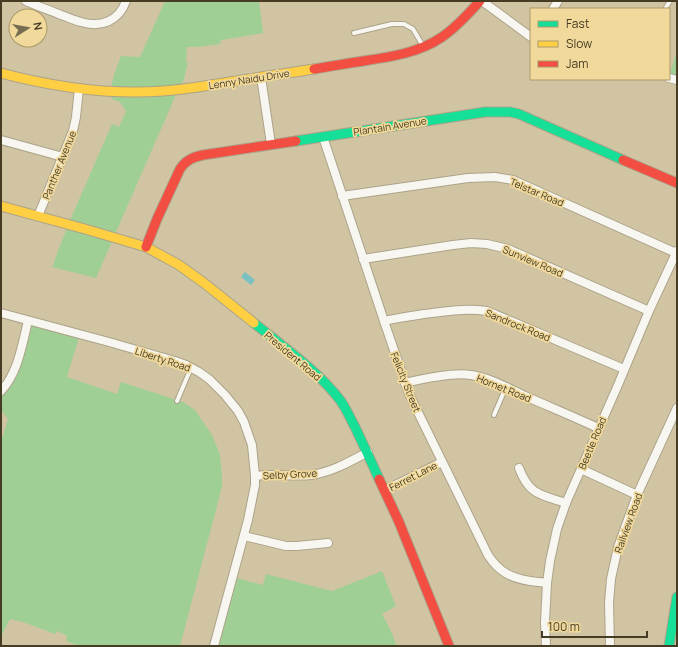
<svg xmlns="http://www.w3.org/2000/svg" width="678" height="647" font-family="Manrope,sans-serif">
	<style>
		.green { fill: #a0cf96 }
		.water { fill: #7bc1c2 }
		.lines { fill: none; stroke-linecap: round; stroke-linejoin: round }
		.lane-casing { stroke: #aca389; stroke-width: 6 }
		.street-casing { stroke: #aca389; stroke-width: 10 }
		.fast-casing { stroke: #aca389; stroke-width: 11 }
		.slow-casing { stroke: #aca389; stroke-width: 11 }
		.jam-casing { stroke: #aca389; stroke-width: 11 }
		.lane { stroke: #f8f6f1; stroke-width: 4 }
		.street { stroke: #f8f6f1; stroke-width: 8 }
		.fast { stroke: #16e098; stroke-width: 9 }
		.slow { stroke: #ffcf43; stroke-width: 9 }
		.jam { stroke: #f24e42; stroke-width: 9 }
		.labels { text-anchor: middle; stroke-width: 3.5; stroke-linejoin: round; paint-order: stroke }
		.street-label { font-size: 10px; fill: #463c23; stroke: #f1d99b }
	</style>
	<rect width="100%" height="100%" fill="#d0c4a3"/>
	<g class="green">
		<path d="M165,1H259L263,33L221,40L220,44L197,47H187L186,62H188L184,79L178,90L96,278L52,267L68,225L112,124L119,127L126,111L120,102L112,99C109,84 116,70 121,56L140,57Z"/>
		<path d="M677,51V80L669,77Z"/>
		<path d="M28,321L80,334L67,377L117,394L121,382L183,402L195,410L212,435L220,455L222,477V487L213,521L180,646H79L66,641L67,636L57,631L55,634L23,622L10,619L1,637V442L8,419L1,410V392L7,385Z"/>
		<path d="M382,571L396,606L382,614L391,631L397,646H214L233,577L263,585L266,574L332,591Z"/>
	</g>
	<path class="water" d="M245,272L255,280L251,285L241,277Z"/>
	<g class="lines">
		<defs>
			<g id="lane">
				<path d="M665,9L670,1"/>
				<path d="M354,33L392,24H404L413,29L423,46"/>
				<path d="M177,401L191,368"/>
				<path d="M494,415L506,387"/>
			</g>
			<g id="street">
				<path d="M26,1C37,6 49,10 61,15C67,17 74,20 81,22C101,28 119,21 126,1"/>
				<path d="M482,1L531,37"/>
				<path d="M553,9L558,1"/>
				<path d="M261,77L271,144"/>
				<path d="M669,78L677,80"/>
				<path d="M323,137L384,321L409,394L488,555C499,572 511,578 530,581C536,582 541,582 547,583"/>
				<path d="M1,140L63,157"/>
				<path d="M342,196L468,178L495,177L513,180L676,253"/>
				<path d="M38,216L73,131L76,117L79,89"/>
				<path d="M363,259L453,245L471,243L487,244L508,249L649,311"/>
				<path d="M1,313L109,342L175,361L186,365L199,372L209,379L225,395L238,411L244,422L252,445L255,476V485L248,520L214,646"/>
				<path d="M384,321C397,318 411,316 424,314C446,311 466,308 487,311L624,369"/>
				<path d="M405,383C422,379 454,372 471,375C490,378 508,388 525,396C550,407 574,417 598,428"/>
				<path d="M1,391C18,373 22,345 28,321"/>
				<path d="M519,468C529,495 541,495 566,503"/>
				<path d="M581,469L637,495"/>
				<path d="M255,476C274,473 292,477 311,475C332,472 349,462 368,452"/>
				<path d="M385,490L442,462"/>
				<path d="M244,536L286,546H297L328,543"/>
				<path d="M546,646L545,622L547,583L550,561L557,529L566,503L618,385L649,311L677,251"/>
				<path d="M610,646L609,602L611,579L618,547L637,495L677,408"/>
			</g>
			<g id="fast">
				<path d="M296,141L485,112H510L519,114L623,160"/>
				<path d="M254,323C282,346 318,371 340,400C346,408 350,418 355,427C363,444 371,461 379,479"/>
				<path d="M669,646L677,597"/>
			</g>
			<g id="slow">
				<path d="M1,73C54,87 108,95 163,91C190,89 216,84 242,80C266,76 290,73 314,69"/>
				<path d="M1,206L85,229L146,247L179,265L204,283L254,323"/>
			</g>
			<g id="jam">
				<path d="M314,69C330,66 346,64 363,61C390,57 419,53 442,37C457,27 468,14 480,1"/>
				<path d="M623,160L677,183"/>
				<path d="M146,247L157,219L180,169C186,160 193,157 203,155L296,141"/>
				<path d="M379,479L399,522L449,646"/>
			</g>
		</defs>
		<use href="#lane" class="lane-casing"/>
		<use href="#street" class="street-casing"/>
		<use href="#fast" class="fast-casing"/>
		<use href="#slow" class="slow-casing"/>
		<use href="#jam" class="jam-casing"/>
		<use href="#lane" class="lane"/>
		<use href="#street" class="street"/>
		<use href="#fast" class="fast"/>
		<use href="#slow" class="slow"/>
		<use href="#jam" class="jam"/>
	</g>
	<g class="labels">
		<g class="street-label">
			<text transform="translate(249 79) rotate(-9)" y="4">Lenny Naidu Drive</text>
			<text transform="translate(390 126) rotate(-9)" y="4">Plantain Avenue</text>
			<text transform="translate(59 165) rotate(-68)" y="4">Panther Avenue</text>
			<text transform="translate(537 192) rotate(23)" y="4">Telstar Road</text>
			<text transform="translate(533 261) rotate(23)" y="4">Sunview Road</text>
			<text transform="translate(518 325) rotate(22)" y="4">Sandrock Road</text>
			<text transform="translate(293 356) rotate(40)" y="4">President Road</text>
			<text transform="translate(163 359) rotate(18)" y="4">Liberty Road</text>
			<text transform="translate(406 382) rotate(68)" y="4">Felicity Street</text>
			<text transform="translate(504 388) rotate(22)" y="4">Hornet Road</text>
			<text transform="translate(592 443) rotate(-67)" y="4">Beetle Road</text>
			<text transform="translate(290 474) rotate(-3)" y="4">Selby Grove</text>
			<text transform="translate(413 476) rotate(-27)" y="4">Ferret Lane</text>
			<text transform="translate(628 523) rotate(-70)" y="4">Railview Road</text>
		</g>
	</g>
	<rect width="678" height="647" fill="none" stroke="#463c23" stroke-width="4"/>
	<rect x="530" y="8" width="140" height="72" fill="#f1d99b" stroke="#ad9a6b"/>
	<rect x="538" y="21" width="20" height="6" fill="#16e098" stroke="#ad9a6b"/>
	<text x="566" y="28" font-size="12" fill="#463c23">Fast</text>
	<rect x="538" y="41" width="20" height="6" fill="#ffcf43" stroke="#ad9a6b"/>
	<text x="566" y="48" font-size="12" fill="#463c23">Slow</text>
	<rect x="538" y="61" width="20" height="6" fill="#f24e42" stroke="#ad9a6b"/>
	<text x="566" y="68" font-size="12" fill="#463c23">Jam</text>
	<g transform="translate(28 28) rotate(79)"><circle r="19" fill="#f1d99b" stroke="#ad9a6b"/>
	<path d="M0-3L7 15L0 10L-7 15Z" fill="#766c50"/>
	<text y="-6" font-size="11" font-weight="bold" text-anchor="middle" fill="#463c23">N</text>
	</g>
	<path d="M542 631v6h105v-6" fill="none" stroke="#463c23" stroke-width="2"/>
	<text x="548" y="631" font-size="12" fill="#463c23" stroke="#f1d99b" stroke-width="3" paint-order="stroke">100 m</text>
</svg>
